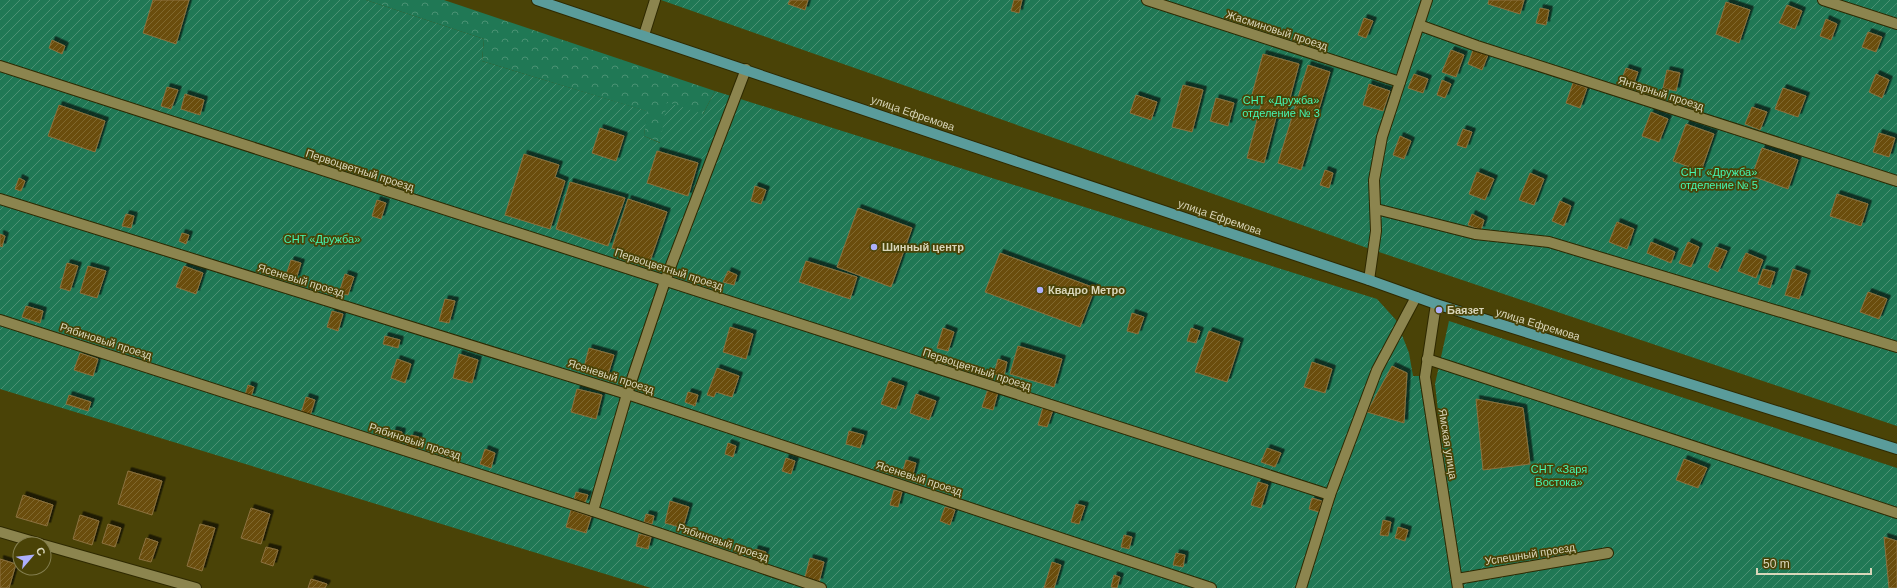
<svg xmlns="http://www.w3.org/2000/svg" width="1897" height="588" font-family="Arial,sans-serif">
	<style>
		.forest { fill: url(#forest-crowns) }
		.garden { fill: url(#garden-furrows) }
		.building { fill: url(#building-hatch); stroke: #8b713f; filter: url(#shadow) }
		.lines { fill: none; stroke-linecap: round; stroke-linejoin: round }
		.minor-casing { stroke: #2e2900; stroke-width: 12 }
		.major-casing { stroke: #2e2900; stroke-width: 12 }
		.minor { stroke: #8c854f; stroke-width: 10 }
		.major { stroke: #5a9c9b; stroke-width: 10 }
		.poi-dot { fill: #adaffb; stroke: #4a4307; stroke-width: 1.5 }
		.labels { text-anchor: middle; stroke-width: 3.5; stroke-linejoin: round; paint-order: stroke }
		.street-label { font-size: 11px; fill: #d9d6ba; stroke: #4a4307 }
		.park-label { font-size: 11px; fill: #45f7b2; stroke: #4a4307 }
		.poi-label { font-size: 11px; font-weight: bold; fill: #d9d6ba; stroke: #4a4307; text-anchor: start }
	</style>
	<defs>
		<pattern id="forest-crowns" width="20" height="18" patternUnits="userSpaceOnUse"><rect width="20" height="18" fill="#207855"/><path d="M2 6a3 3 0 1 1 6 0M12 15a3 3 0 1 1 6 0" fill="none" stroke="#4a9173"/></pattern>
		<pattern id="garden-furrows" width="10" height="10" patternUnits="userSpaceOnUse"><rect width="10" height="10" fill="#207855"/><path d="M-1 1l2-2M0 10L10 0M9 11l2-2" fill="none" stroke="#4a9173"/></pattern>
		<pattern id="building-hatch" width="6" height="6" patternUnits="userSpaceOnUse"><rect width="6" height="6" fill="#6b4e0d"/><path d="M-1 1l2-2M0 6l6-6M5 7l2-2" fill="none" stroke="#80672e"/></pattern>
		<filter id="shadow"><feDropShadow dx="3.5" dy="-3.5" stdDeviation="0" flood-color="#0009"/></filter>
	</defs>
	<rect width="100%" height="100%" fill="#4a4307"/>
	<path class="forest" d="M366,0H444L715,91L703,114L661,143L644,136L646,111L482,61L484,39Z"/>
	<g class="garden">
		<path d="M0,0H366L484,39L482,61L647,111L644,136L660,143L667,102L703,114L715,91L1377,299L1396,320L1409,353L1413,376H1423L1453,588H651L0,389Z"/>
		<path d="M661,0H1897V426L1373,250Z"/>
		<path d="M1449,321L1897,468V588H1458L1435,384Z"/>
	</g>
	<g class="building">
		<path d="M153,0H189L176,44L143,33Z"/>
		<path d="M790,0H808L805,10L788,4Z"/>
		<path d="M1014,0H1022L1019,13L1011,11Z"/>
		<path d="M1489,0H1524L1520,14L1488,4Z"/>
		<path d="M1726,2L1750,10L1739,43L1716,34Z"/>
		<path d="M1787,5L1802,11L1795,29L1779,23Z"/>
		<path d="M1540,8L1549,10L1546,25L1536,23Z"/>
		<path d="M1364,18L1373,21L1366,38L1358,35Z"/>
		<path d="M1826,19L1837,24L1831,40L1820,36Z"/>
		<path d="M1868,32L1882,37L1876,52L1862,47Z"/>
		<path d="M52,40L65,46L62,54L49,48Z"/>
		<path d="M1451,50L1464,55L1456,77L1442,72Z"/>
		<path d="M1473,50L1488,55L1482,70L1468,64Z"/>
		<path d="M1263,54L1299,64L1286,113L1278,110L1264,163L1247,158L1261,105L1250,102Z"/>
		<path d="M1308,65L1330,72L1301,170L1278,163Z"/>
		<path d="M1626,68L1638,72L1632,89L1620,84Z"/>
		<path d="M1667,70L1680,73L1676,91L1663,88Z"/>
		<path d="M1414,74L1428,79L1423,93L1408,88Z"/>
		<path d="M1876,74L1889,80L1882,98L1869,92Z"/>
		<path d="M1442,80L1451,84L1445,98L1437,95Z"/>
		<path d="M1573,83L1587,88L1580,108L1566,103Z"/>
		<path d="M1369,84L1390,91L1383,111L1363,105Z"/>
		<path d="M1183,85L1203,90L1192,132L1172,127Z"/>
		<path d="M167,87L178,90L171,109L161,106Z"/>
		<path d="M1783,88L1806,96L1798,117L1775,109Z"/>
		<path d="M185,94L204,100L200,115L181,109Z"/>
		<path d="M1136,95L1157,102L1151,120L1130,113Z"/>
		<path d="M1216,98L1234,103L1228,126L1210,121Z"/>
		<path d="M59,105L105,121L95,152L48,136Z"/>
		<path d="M1752,107L1767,112L1760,130L1745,124Z"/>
		<path d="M1651,112L1668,119L1659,142L1642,136Z"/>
		<path d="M1686,124L1714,134L1701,171L1673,161Z"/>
		<path d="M600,128L624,136L616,161L592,153Z"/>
		<path d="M1463,129L1472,132L1466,148L1457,145Z"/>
		<path d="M1879,133L1895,138L1889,157L1873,152Z"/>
		<path d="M1400,136L1411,141L1404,159L1393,155Z"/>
		<path d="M1762,148L1798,160L1788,189L1752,176Z"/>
		<path d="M657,151L698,163L688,196L647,183Z"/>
		<path d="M524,154L559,165L555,177L565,181L550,229L505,215Z"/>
		<path d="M1325,170L1333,173L1329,188L1320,185Z"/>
		<path d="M1477,172L1494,179L1485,200L1469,194Z"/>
		<path d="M1530,173L1544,179L1534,205L1519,200Z"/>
		<path d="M19,178L25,181L21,191L15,189Z"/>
		<path d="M570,182L625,198L608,246L556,229Z"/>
		<path d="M755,186L766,190L761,204L751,201Z"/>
		<path d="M1837,194L1868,204L1861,226L1830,216Z"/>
		<path d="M628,199L667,212L650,261L612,248Z"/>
		<path d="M377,200L386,203L381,219L372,216Z"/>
		<path d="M1560,201L1571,206L1564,226L1552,221Z"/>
		<path d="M858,208L912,228L891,287L837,267Z"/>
		<path d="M126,214L134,216L131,228L122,226Z"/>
		<path d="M1472,214L1484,220L1481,230L1468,225Z"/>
		<path d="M1617,222L1634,229L1627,249L1609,242Z"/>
		<path d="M182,233L189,235L186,244L179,241Z"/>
		<path d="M0,234L5,236L2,247L0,246Z"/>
		<path d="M1651,242L1675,252L1671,263L1647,253Z"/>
		<path d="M1688,242L1699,247L1691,267L1679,263Z"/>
		<path d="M1716,247L1727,251L1718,272L1708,267Z"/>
		<path d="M1000,253L1095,288L1080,327L985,292Z"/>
		<path d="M1746,253L1763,260L1756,278L1738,271Z"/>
		<path d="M291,260L301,263L296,279L286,275Z"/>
		<path d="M806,261L857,277L850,299L799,282Z"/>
		<path d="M67,263L78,266L70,291L60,288Z"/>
		<path d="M88,266L106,271L97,298L80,293Z"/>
		<path d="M184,266L203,273L196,294L176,287Z"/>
		<path d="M1763,269L1775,272L1770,288L1758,284Z"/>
		<path d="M1793,269L1807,274L1799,299L1785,295Z"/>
		<path d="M728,271L737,275L734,285L723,282Z"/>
		<path d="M345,274L354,277L348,295L339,293Z"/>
		<path d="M1868,292L1887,299L1879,319L1860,312Z"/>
		<path d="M445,299L455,301L449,323L439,321Z"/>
		<path d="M26,306L43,311L40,323L22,317Z"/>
		<path d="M332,311L343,314L338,331L327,327Z"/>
		<path d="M1132,313L1144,317L1138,334L1127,331Z"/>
		<path d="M730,327L753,334L746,359L723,352Z"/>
		<path d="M943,328L954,332L948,351L937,348Z"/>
		<path d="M1191,328L1200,331L1196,343L1187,341Z"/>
		<path d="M1209,331L1240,342L1227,382L1195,372Z"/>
		<path d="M385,336L400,340L398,348L383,344Z"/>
		<path d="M1018,346L1062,359L1054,387L1010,374Z"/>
		<path d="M589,348L614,355L607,378L583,371Z"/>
		<path d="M80,353L98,359L93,376L74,370Z"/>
		<path d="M459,354L478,360L472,383L453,378Z"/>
		<path d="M397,359L411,364L405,383L391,378Z"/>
		<path d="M998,359L1007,362L1004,376L994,374Z"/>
		<path d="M1312,362L1332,369L1325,393L1304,387Z"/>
		<path d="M1392,366L1407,373L1404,423L1367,412Z"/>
		<path d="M717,368L739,376L732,397L716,392L714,397L707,395Z"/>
		<path d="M889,381L904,386L896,409L881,404Z"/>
		<path d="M248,385L254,387L251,397L245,395Z"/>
		<path d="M577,389L602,395L596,419L571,412Z"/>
		<path d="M988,389L998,392L993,410L982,407Z"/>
		<path d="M688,392L698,395L695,406L685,402Z"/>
		<path d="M916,394L936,401L929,420L910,413Z"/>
		<path d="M69,395L91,402L88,411L66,404Z"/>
		<path d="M306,397L315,400L310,416L301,413Z"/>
		<path d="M1476,399L1523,408L1530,464L1483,470Z"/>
		<path d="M1043,407L1053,410L1047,427L1038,425Z"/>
		<path d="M393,430L402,432L399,445L390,442Z"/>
		<path d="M849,431L864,435L860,448L846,444Z"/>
		<path d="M411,435L419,437L415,451L406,449Z"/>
		<path d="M728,443L736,446L733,457L725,454Z"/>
		<path d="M1267,448L1281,453L1275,467L1261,462Z"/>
		<path d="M485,449L495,453L491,468L480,464Z"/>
		<path d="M786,458L795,461L791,474L782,471Z"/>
		<path d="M1684,459L1707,468L1698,488L1676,480Z"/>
		<path d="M906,460L916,463L912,478L902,475Z"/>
		<path d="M128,471L162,481L152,515L118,504Z"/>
		<path d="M1258,482L1268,485L1261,508L1251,505Z"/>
		<path d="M894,490L902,492L898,507L890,505Z"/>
		<path d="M576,492L588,495L585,503L574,500Z"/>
		<path d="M23,495L53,505L47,526L16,517Z"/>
		<path d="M1312,498L1322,501L1319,512L1309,509Z"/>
		<path d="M670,501L689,507L683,528L665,523Z"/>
		<path d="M1076,504L1085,506L1079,524L1071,522Z"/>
		<path d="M945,507L955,510L950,525L940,521Z"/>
		<path d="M251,508L270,514L261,544L241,538Z"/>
		<path d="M571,510L591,517L586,533L566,527Z"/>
		<path d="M646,514L654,516L652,524L644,522Z"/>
		<path d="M80,515L99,521L92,545L73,539Z"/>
		<path d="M1383,520L1391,522L1388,536L1380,535Z"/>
		<path d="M108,524L121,528L115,547L102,543Z"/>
		<path d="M200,524L215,528L202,571L187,566Z"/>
		<path d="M1398,527L1408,530L1405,541L1395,538Z"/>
		<path d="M639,534L651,537L648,549L636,546Z"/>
		<path d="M1124,535L1132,537L1129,549L1121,547Z"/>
		<path d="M1884,537L1897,541V588H1889Z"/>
		<path d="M146,538L158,542L151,562L139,559Z"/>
		<path d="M266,547L278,550L273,566L261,562Z"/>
		<path d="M755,549L766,552L762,563L752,560Z"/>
		<path d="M1176,553L1185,555L1183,567L1173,565Z"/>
		<path d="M810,558L824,562L819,582L805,577Z"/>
		<path d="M0,559L16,564L9,588H0Z"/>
		<path d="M1052,562L1061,565L1054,588H1044Z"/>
		<path d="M1114,575L1120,577L1117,588L1111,587Z"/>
		<path d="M311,579L327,584L325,588H308Z"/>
	</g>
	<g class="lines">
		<defs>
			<g id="minor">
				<path d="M1147,0L1400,82"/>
				<path d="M1823,0L1897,24"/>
				<path d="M1419,25L1477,46L1897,181"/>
				<path d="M644,35L655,0"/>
				<path d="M0,66L1330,495"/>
				<path d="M0,199L627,394L1211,588"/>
				<path d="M1376,209L1475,234L1549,242L1897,347"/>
				<path d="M1369,280L1376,231L1374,180L1382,137L1427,0"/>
				<path d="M1436,304L1425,377L1458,588"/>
				<path d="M0,320L593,511L821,588"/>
				<path d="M1427,359L1897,513"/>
				<path d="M593,511L627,394L665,281L746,69"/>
				<path d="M0,532L41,544"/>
				<path d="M44,545L196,588"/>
				<path d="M1457,579L1608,553"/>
				<path d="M1301,588L1330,495L1377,370L1416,297"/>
			</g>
			<path id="major" d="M537,0L1369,280L1436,304L1897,449"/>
		</defs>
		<use href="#minor" class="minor-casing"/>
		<use href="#major" class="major-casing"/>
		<use href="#minor" class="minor"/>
		<use href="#major" class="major"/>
	</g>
	<g class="poi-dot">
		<circle cx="874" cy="247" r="4"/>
		<circle cx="1040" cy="290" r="4"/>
		<circle cx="1439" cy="310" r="4"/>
	</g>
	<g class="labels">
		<g class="street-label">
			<text transform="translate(1277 30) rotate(18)" y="4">Жасминовый проезд</text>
			<text transform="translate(1661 93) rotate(18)" y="4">Янтарный проезд</text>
			<text transform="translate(913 113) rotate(19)" y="4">улица Ефремова</text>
			<text transform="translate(360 170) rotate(18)" y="4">Первоцветный проезд</text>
			<text transform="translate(1220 217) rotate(19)" y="4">улица Ефремова</text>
			<text transform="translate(669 269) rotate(18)" y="4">Первоцветный проезд</text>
			<text transform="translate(301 280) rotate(17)" y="4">Ясеневый проезд</text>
			<text transform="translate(1538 324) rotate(17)" y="4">улица Ефремова</text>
			<text transform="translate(106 341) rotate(18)" y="4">Рябиновый проезд</text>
			<text transform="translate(977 369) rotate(18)" y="4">Первоцветный проезд</text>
			<text transform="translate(611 376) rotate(18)" y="4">Ясеневый проезд</text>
			<text transform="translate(415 441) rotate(18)" y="4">Рябиновый проезд</text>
			<text transform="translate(1448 444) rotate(81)" y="4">Ямская улица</text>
			<text transform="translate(919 478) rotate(18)" y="4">Ясеневый проезд</text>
			<text transform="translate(723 542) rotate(19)" y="4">Рябиновый проезд</text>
			<text transform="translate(1530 554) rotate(-9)" y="4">Успешный проезд</text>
		</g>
		<g class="park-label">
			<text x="1281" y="104">СНТ «Дружба»<tspan x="1281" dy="13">отделение № 3</tspan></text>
			<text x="1719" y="176">СНТ «Дружба»<tspan x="1719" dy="13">отделение № 5</tspan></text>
			<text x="322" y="243">СНТ «Дружба»</text>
			<text x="1559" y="473">СНТ «Заря<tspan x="1559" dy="13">Востока»</tspan></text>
		</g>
		<g class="poi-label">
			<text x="882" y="251">Шинный центр</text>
			<text x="1048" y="294">Квадро Метро</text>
			<text x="1447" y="314">Баязет</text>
		</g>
	</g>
	<g transform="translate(32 556) rotate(62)"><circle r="19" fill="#4a4307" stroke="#837e4f"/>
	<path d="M0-3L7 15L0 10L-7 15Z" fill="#adaffb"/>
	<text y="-6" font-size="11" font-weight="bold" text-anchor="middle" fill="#d9d6ba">С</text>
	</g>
	<path d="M1757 568v6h114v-6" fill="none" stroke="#d9d6ba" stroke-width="2"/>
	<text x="1763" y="568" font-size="12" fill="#d9d6ba" stroke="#4a4307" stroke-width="3" paint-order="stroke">50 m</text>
</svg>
